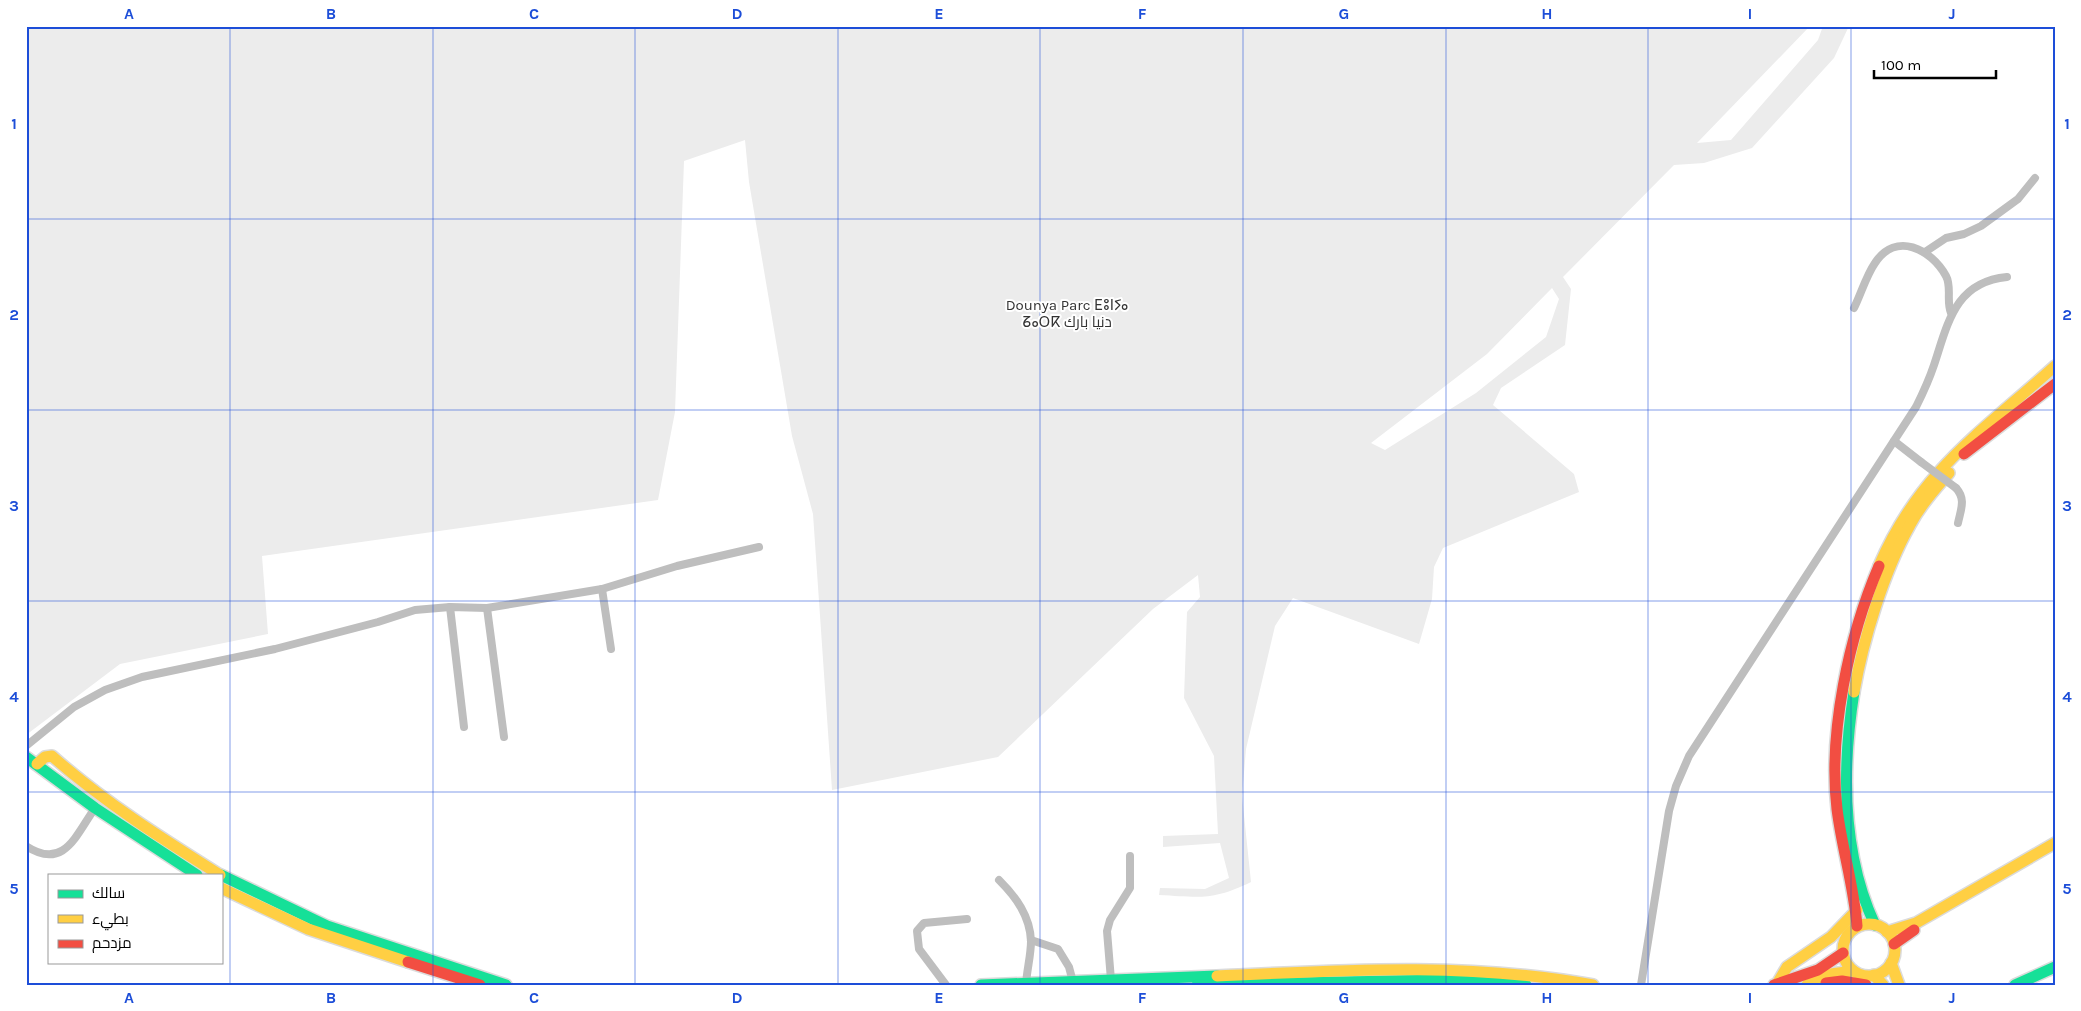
<svg xmlns="http://www.w3.org/2000/svg" width="2081" height="1011" font-family="Karla,Cairo,'Noto Sans Tifinagh',sans-serif">
	<style>
		.green { fill: #ececec; fill-rule: evenodd }
		.lines { fill: none; stroke-linecap: round; stroke-linejoin: round }
		.fast-casing { stroke: #dbdbdb; stroke-width: 14 }
		.slow-casing { stroke: #dbdbdb; stroke-width: 14 }
		.jam-casing { stroke: #dbdbdb; stroke-width: 14 }
		.street { stroke: #bebebe; stroke-width: 8 }
		.fast { stroke: #16e098; stroke-width: 11 }
		.slow { stroke: #ffcf43; stroke-width: 11 }
		.jam { stroke: #f24e42; stroke-width: 11 }
		.street-bridge { stroke: #bebebe; stroke-width: 8 }
		.grid { fill: none; stroke: #1d4ed8; stroke-width: 1; stroke-opacity: 0.55 }
		.labels { text-anchor: middle; stroke-width: 4; stroke-linejoin: round; paint-order: stroke }
		.park-label { font-size: 15px; fill: #333; stroke: #fff }
		.neatline { fill: none; stroke: #1d4ed8; stroke-width: 2 }
		.grid-label { font-size: 16px; text-anchor: middle; font-weight: bold; fill: #1d4ed8 }
	</style>
	<rect width="100%" height="100%" fill="#fff"/>
	<path class="green" d="M26,26H1810L1697,143L1731,140L1818,40L1823,26H1849L1834,58L1752,148L1704,163L1674,165L1563,277L1571,289L1565,345L1501,388L1493,405L1574,474L1579,492L1443,548L1434,567L1432,599L1419,644L1293,598L1275,626L1246,749L1242,796L1251,882C1212,901 1200,897 1159,895L1160,888L1205,889L1229,878L1220,843L1163,847V836L1218,834L1214,756L1184,698L1187,612L1200,597L1198,575L1153,609L998,757L832,790L813,514L792,436L749,182L745,140L684,161L675,412L658,500L262,556L268,634L120,664L26,735ZM1552,288L1559,299L1546,337L1476,393L1385,450L1371,443L1487,354Z"/>
	<g class="lines">
		<defs>
			<g id="fast">
				<path d="M1854,692C1842,768 1842,854 1875,925"/>
				<path d="M26,757L95,808L197,875"/>
				<path d="M221,875L327,926L506,985"/>
				<path d="M981,985L1217,976"/>
				<path d="M1197,985L1442,980L1526,985"/>
				<path d="M2015,985L2055,967"/>
			</g>
			<g id="slow">
				<path d="M1879,566C1919,472 1983,431 2055,366"/>
				<path d="M1854,692C1863,640 1884,571 1910,525C1920,506 1935,489 1949,473"/>
				<path d="M37,764L45,757L52,756C104,802 161,838 220,875"/>
				<path d="M221,888L308,929L408,962"/>
				<circle cx="1869" cy="950" r="26"/>
				<path d="M1887,932L1916,923L2055,843"/>
				<path d="M1891,963L1899,985"/>
				<path d="M1874,975L1883,985"/>
				<path d="M1217,976C1342,970 1469,962 1593,985"/>
				<path d="M1777,984L1787,967L1831,937L1857,910"/>
				<path d="M1807,985L1831,974L1853,971"/>
			</g>
			<g id="jam">
				<path d="M1964,454L2055,384"/>
				<path d="M1857,926C1854,886 1842,849 1837,809C1828,733 1849,636 1879,566"/>
				<path d="M1894,944L1914,930"/>
				<path d="M408,962L480,985"/>
				<path d="M1826,983L1842,981L1866,985"/>
				<path d="M1774,985L1818,970L1843,953"/>
			</g>
		</defs>
		<use href="#fast" class="fast-casing"/>
		<use href="#slow" class="slow-casing"/>
		<use href="#jam" class="jam-casing"/>
		<g class="street">
			<path d="M1925,252L1946,238L1964,234L1981,226L2018,199L2035,178"/>
			<path d="M1854,308C1861,294 1866,276 1875,263C1896,231 1931,249 1946,276C1952,287 1946,301 1951,313"/>
			<path d="M1894,441L1921,462"/>
			<path d="M1956,488C1966,499 1961,509 1958,523"/>
			<path d="M602,589L611,649"/>
			<path d="M450,607L464,727"/>
			<path d="M487,608L504,737"/>
			<path d="M26,746L74,707L105,690L142,677L275,649L378,622L415,610L450,607L487,608L602,589L677,566L759,547"/>
			<path d="M26,846C64,871 76,835 95,808"/>
			<path d="M999,880C1016,897 1030,916 1031,941C1031,955 1027,969 1026,984"/>
			<path d="M1031,940L1058,949L1069,967L1073,982"/>
			<path d="M1111,980L1107,931L1110,920L1130,888V856"/>
			<path d="M946,985L919,949L917,931L924,923L967,919"/>
			<path d="M1641,985L1669,811L1676,786L1689,756L1916,407C1923,393 1929,380 1934,365C1948,323 1955,282 2007,277"/>
		</g>
		<use href="#fast" class="fast"/>
		<use href="#slow" class="slow"/>
		<use href="#jam" class="jam"/>
		<path class="street-bridge" d="M1921,462L1956,488"/>
	</g>
	<path class="grid" d="M230,26V985M433,26V985M635,26V985M838,26V985M1040,26V985M1243,26V985M1446,26V985M1648,26V985M1851,26V985M26,219H2055M26,410H2055M26,601H2055M26,792H2055"/>
	<g class="labels">
		<g class="park-label">
			<text x="1067" y="310">Dounya Parc ⴹⵓⵏⵢⴰ<tspan x="1067" dy="17">ⵒⴰⵔⴽ دنيا بارك</tspan></text>
		</g>
	</g>
	<rect width="2081" height="1011" fill="none" stroke="#ffffff" stroke-width="55"/>
	<rect x="48" y="874" width="175" height="90" fill="#ffffff" stroke="#999999"/>
	<rect x="58" y="890" width="25" height="8" fill="#16e098" stroke="#999999"/>
	<text x="92" y="898" font-size="15" fill="#000000">سالك</text>
	<rect x="58" y="915" width="25" height="8" fill="#ffcf43" stroke="#999999"/>
	<text x="92" y="924" font-size="15" fill="#000000">بطيء</text>
	<rect x="58" y="940" width="25" height="8" fill="#f24e42" stroke="#999999"/>
	<text x="92" y="948" font-size="15" fill="#000000">مزدحم</text>
	<path d="M1874 70v8h122v-8" fill="none" stroke="#000000" stroke-width="2.5"/>
	<text x="1881" y="70" font-size="15" fill="#000000" stroke="#ffffff" stroke-width="4" paint-order="stroke">100 m</text>
	<rect x="28" y="28" width="2026" height="956" class="neatline"/>
	<g class="grid-label">
		<text x="129" y="19">A</text>
		<text x="331" y="19">B</text>
		<text x="534" y="19">C</text>
		<text x="737" y="19">D</text>
		<text x="939" y="19">E</text>
		<text x="1142" y="19">F</text>
		<text x="1344" y="19">G</text>
		<text x="1547" y="19">H</text>
		<text x="1750" y="19">I</text>
		<text x="1952" y="19">J</text>
		<text x="14" y="129">1</text>
		<text x="2067" y="129">1</text>
		<text x="14" y="320">2</text>
		<text x="2067" y="320">2</text>
		<text x="14" y="511">3</text>
		<text x="2067" y="511">3</text>
		<text x="14" y="702">4</text>
		<text x="2067" y="702">4</text>
		<text x="14" y="894">5</text>
		<text x="2067" y="894">5</text>
		<text x="129" y="1003">A</text>
		<text x="331" y="1003">B</text>
		<text x="534" y="1003">C</text>
		<text x="737" y="1003">D</text>
		<text x="939" y="1003">E</text>
		<text x="1142" y="1003">F</text>
		<text x="1344" y="1003">G</text>
		<text x="1547" y="1003">H</text>
		<text x="1750" y="1003">I</text>
		<text x="1952" y="1003">J</text>
	</g>
</svg>
